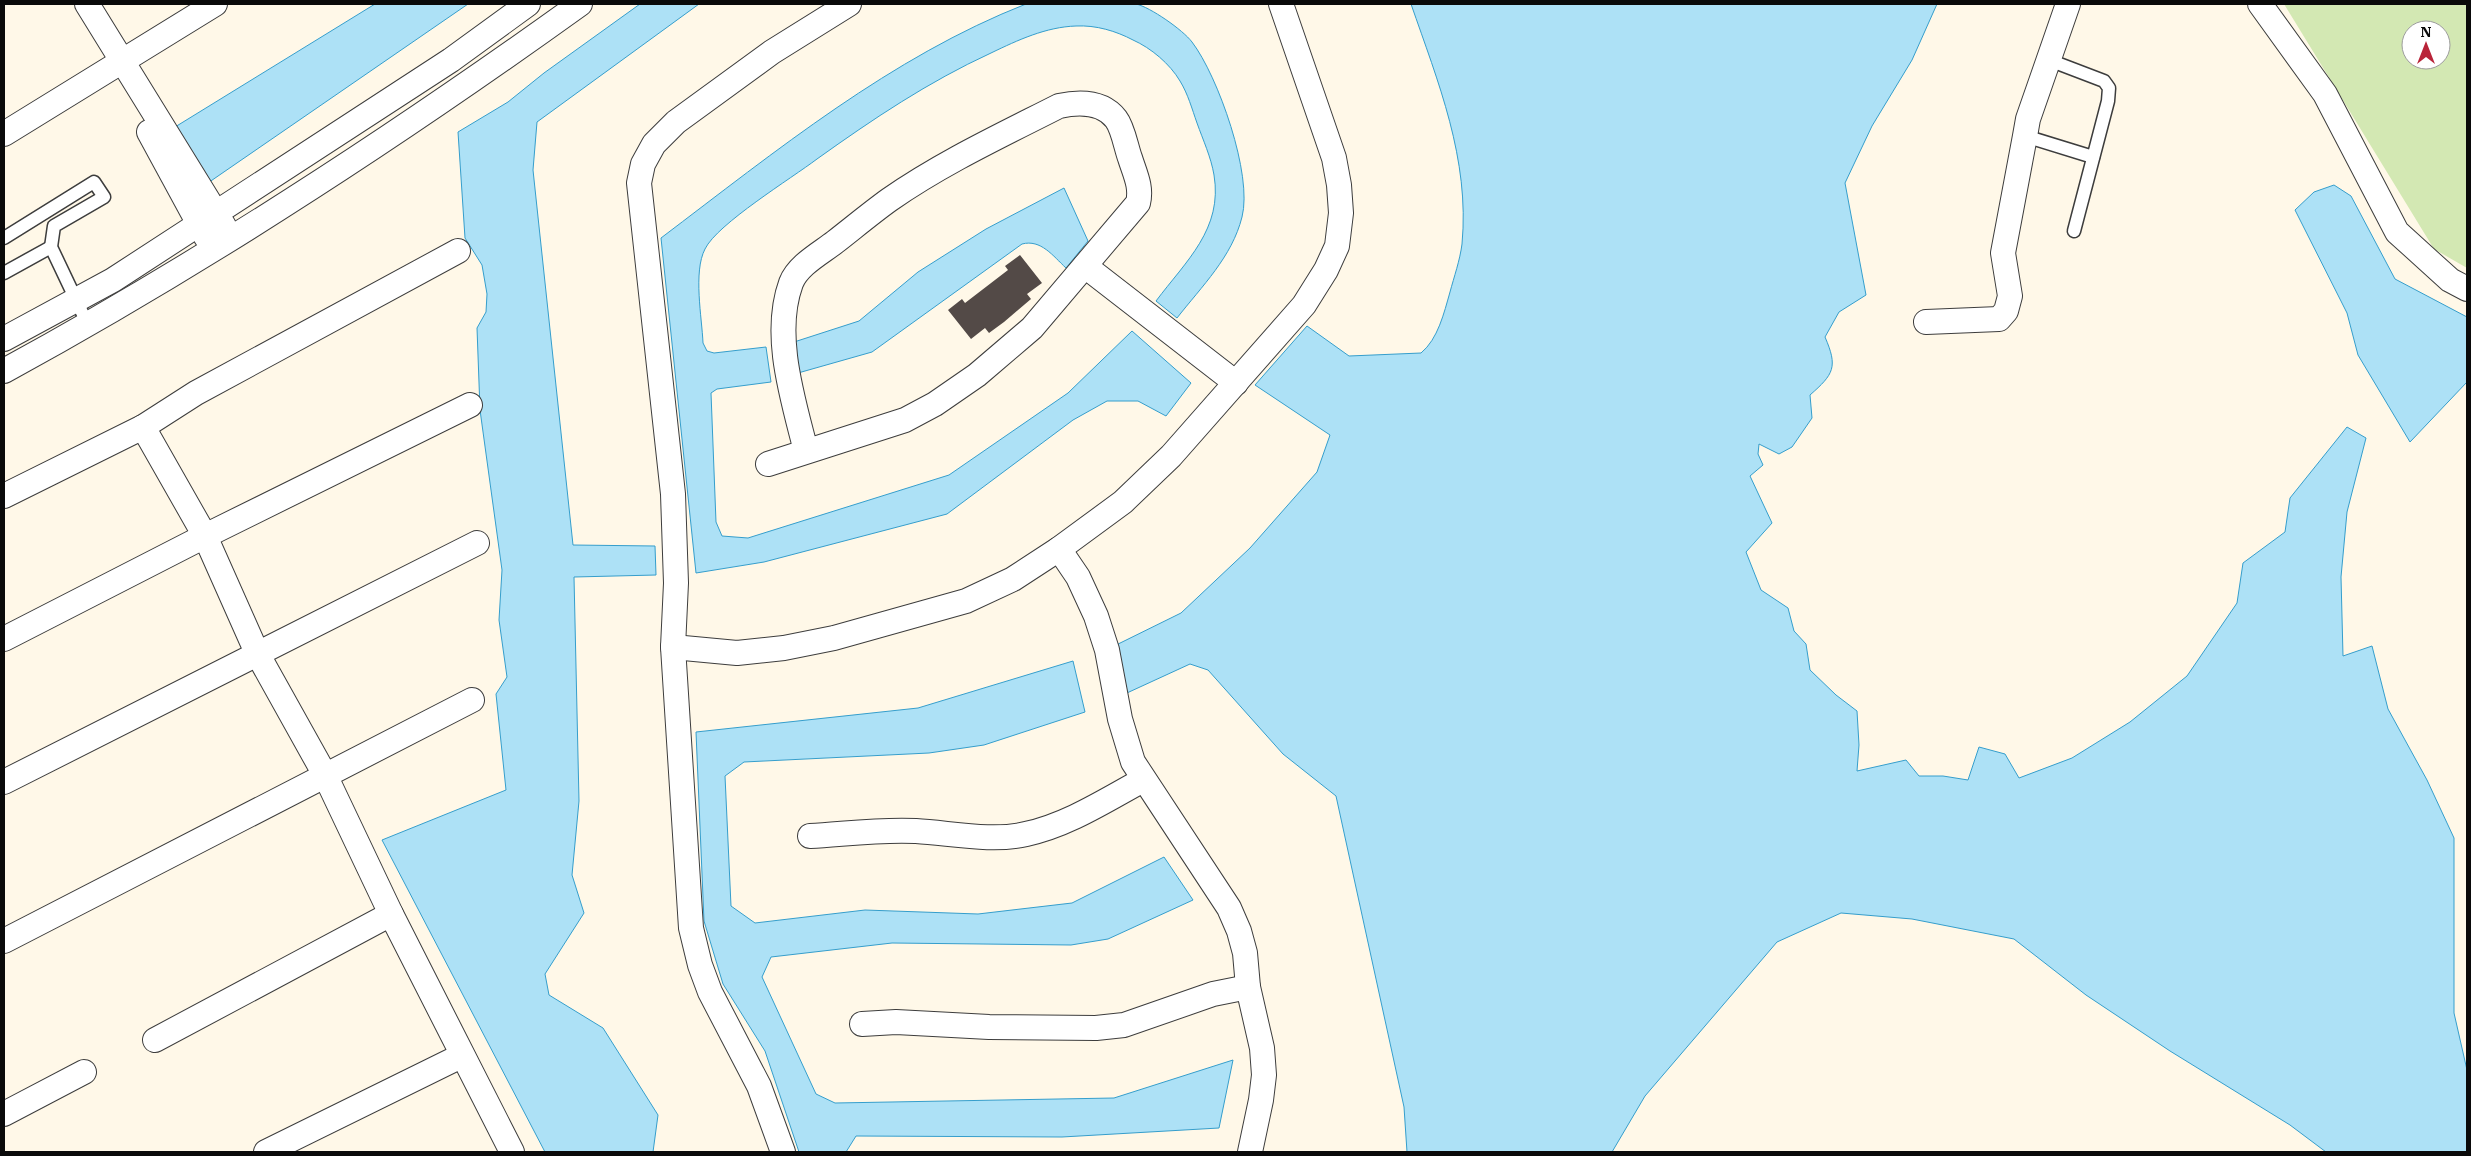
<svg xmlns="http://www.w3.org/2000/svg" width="2471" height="1156" font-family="'IBM Plex Serif',serif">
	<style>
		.green { fill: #d3e8b3; fill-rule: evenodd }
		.water { fill: #ade1f6; stroke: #359ecc }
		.building { fill: #534a47 }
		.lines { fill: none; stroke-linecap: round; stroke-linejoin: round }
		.lane-casing { stroke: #3d3d3d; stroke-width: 15 }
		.street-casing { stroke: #3d3d3d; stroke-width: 26 }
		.lane { stroke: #fff; stroke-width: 12 }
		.street { stroke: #fff; stroke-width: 24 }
	</style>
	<rect width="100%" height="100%" fill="#fff8e8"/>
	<path class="green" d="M2284,4H2467V268L2434,249ZM2411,30H2441V60H2411Z"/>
	<g class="water">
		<path d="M375,4H468L205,185L175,127Z"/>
		<path d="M640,4H699L537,122L533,170L573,545L655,546L656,575L574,577L579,801L572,875L584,913L545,974L549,995L603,1028L658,1115L653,1152H545L382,840L506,790L496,694L507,677L499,620L502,570L480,410L477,328L486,312L487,294L482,265L465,238L458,132L508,102L544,73Z"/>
		<path d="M1026,4C1052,4 1079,4 1105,4C1115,4 1126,2 1136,4C1150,7 1183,30 1192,42C1218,76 1253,175 1242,217C1232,257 1202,286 1177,318L1156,301C1186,261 1223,229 1214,175C1211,157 1203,140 1197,123C1192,109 1188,94 1180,81C1170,64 1151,48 1133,40C1116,31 1096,25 1076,26C1046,27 1018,40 991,53C928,82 873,119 817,159C792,178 717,224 705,249C693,272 702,318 703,343L707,351L714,353L766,347L771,382L717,389L711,393L716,522L722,536L748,538L949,475L1068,393L1132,331L1191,383L1166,416L1138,401H1107L1073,420L947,514L764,562L696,573L661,238C776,151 891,57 1026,4Z"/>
		<path d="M1411,4H1937L1912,60L1872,126L1845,183L1866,295L1839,312L1825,337C1838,367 1834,374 1810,395L1812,418L1792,447L1779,454L1759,444L1758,454L1763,465L1750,476L1772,523L1746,552L1761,590L1788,608L1794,631L1806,644L1810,670L1836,695L1857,711L1859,745L1857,771L1906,760L1919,776H1943L1968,780L1979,747L2005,754L2019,778L2072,758L2130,722L2187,676L2237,603L2243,563L2285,532L2290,498L2347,427L2366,438L2347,512L2341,577L2343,656L2372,646L2388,709L2427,780L2454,838V1013L2467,1070V1152H2326L2290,1125L2170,1051L2086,995L2014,939L1912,919L1841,913L1777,942L1645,1096L1612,1152H1407L1404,1107L1336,796L1283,754L1208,670L1190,664L1116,698L1108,649L1181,613L1250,548L1317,472L1330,435L1255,385L1307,326L1349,356L1421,353C1438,339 1444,313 1450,292C1454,277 1460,260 1462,244C1470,159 1438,82 1411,4Z"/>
		<path d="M2334,185L2351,196L2395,279L2467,317V382L2410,442L2358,355L2347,313L2295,210L2314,192Z"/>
		<path d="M1064,188L1088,241L1066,268C1053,256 1041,239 1022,244L872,352L798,373L794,342L859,321L918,272L986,229Z"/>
		<path d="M1073,661L1085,712L984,745L929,753L744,762L725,776L731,906L755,923L865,910L978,914L1072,903L1164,857L1193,900L1108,939L1071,945L892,943L771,957L762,977L816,1094L835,1103L1114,1098L1233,1060L1219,1128L1062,1137L856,1136L846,1152H799L765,1051L723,984L704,921L696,732L918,708Z"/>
	</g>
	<path class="building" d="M1020,255L1042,283L1027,294L1031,299L1004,322L989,333L985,328L971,339L948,310L962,299L965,303L1008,270L1005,266Z"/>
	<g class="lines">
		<defs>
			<g id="lane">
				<path d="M2049,60L2104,81L2109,88L2108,101L2074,231"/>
				<path d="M2025,136L2093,157"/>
				<path d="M4,238L94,182L104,197L54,226L51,247L88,325"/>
				<path d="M4,273L51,247"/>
			</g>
			<g id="street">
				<path d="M87,4L224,226"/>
				<path d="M2260,4L2325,94L2397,232L2450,280L2467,289"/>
				<path d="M149,132L206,237"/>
				<path d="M4,134L215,4"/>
				<path d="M1085,266L1236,383"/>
				<path d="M1926,322L1999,319L2006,311L2010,296L2003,253L2025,136L2028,119L2068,4"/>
				<path d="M4,339L113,280L451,60L528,4"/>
				<path d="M4,371C204,262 395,137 580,4"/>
				<path d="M143,427L205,536L257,653L325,775L391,914L512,1152"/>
				<path d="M768,464L905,420L935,404L977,375L1032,328L1138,203C1142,187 1135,174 1130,158C1126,147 1123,128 1116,119C1102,101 1078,102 1059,106C1002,135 942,163 889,200C871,213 853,228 835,242C821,253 798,265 791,283C772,335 793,399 806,451"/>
				<path d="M4,496L143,427L196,393L458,251"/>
				<path d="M1059,549L1078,577L1096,616L1107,650L1120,719L1133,762L1229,908L1239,931L1245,953L1248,987L1262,1048L1264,1075L1261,1100L1250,1152"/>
				<path d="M4,639L205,536L470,405"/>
				<path d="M673,647L737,653L784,648L834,638L966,601L1013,579L1059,549L1123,502L1171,456L1304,305L1326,270L1337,246L1341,213L1339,185L1334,158L1281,4"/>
				<path d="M4,782L477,543"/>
				<path d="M810,836C845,834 881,829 916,831C951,833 992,842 1026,834C1068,825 1106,800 1143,780"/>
				<path d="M4,941L472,700"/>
				<path d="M862,1024L896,1022L989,1027L1096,1028L1124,1025L1213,994L1248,987"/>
				<path d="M155,1040L391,914"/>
				<path d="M4,1114L84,1072"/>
				<path d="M266,1152L461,1056"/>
				<path d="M783,1152L759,1086L710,992L700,965L691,928L673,647L676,583L673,494L639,183L643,164L654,144L676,122L772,52L849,4"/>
			</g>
		</defs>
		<use href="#lane" class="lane-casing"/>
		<use href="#street" class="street-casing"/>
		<use href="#lane" class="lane"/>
		<use href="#street" class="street"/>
	</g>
	<rect width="2471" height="1156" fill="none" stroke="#0a0a0a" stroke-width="10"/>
	<g transform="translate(2426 45)"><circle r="24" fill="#ffffff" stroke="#9d9d9d"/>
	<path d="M0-4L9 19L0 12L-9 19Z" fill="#b92439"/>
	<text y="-8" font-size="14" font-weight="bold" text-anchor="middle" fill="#0a0a0a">N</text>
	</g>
</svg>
